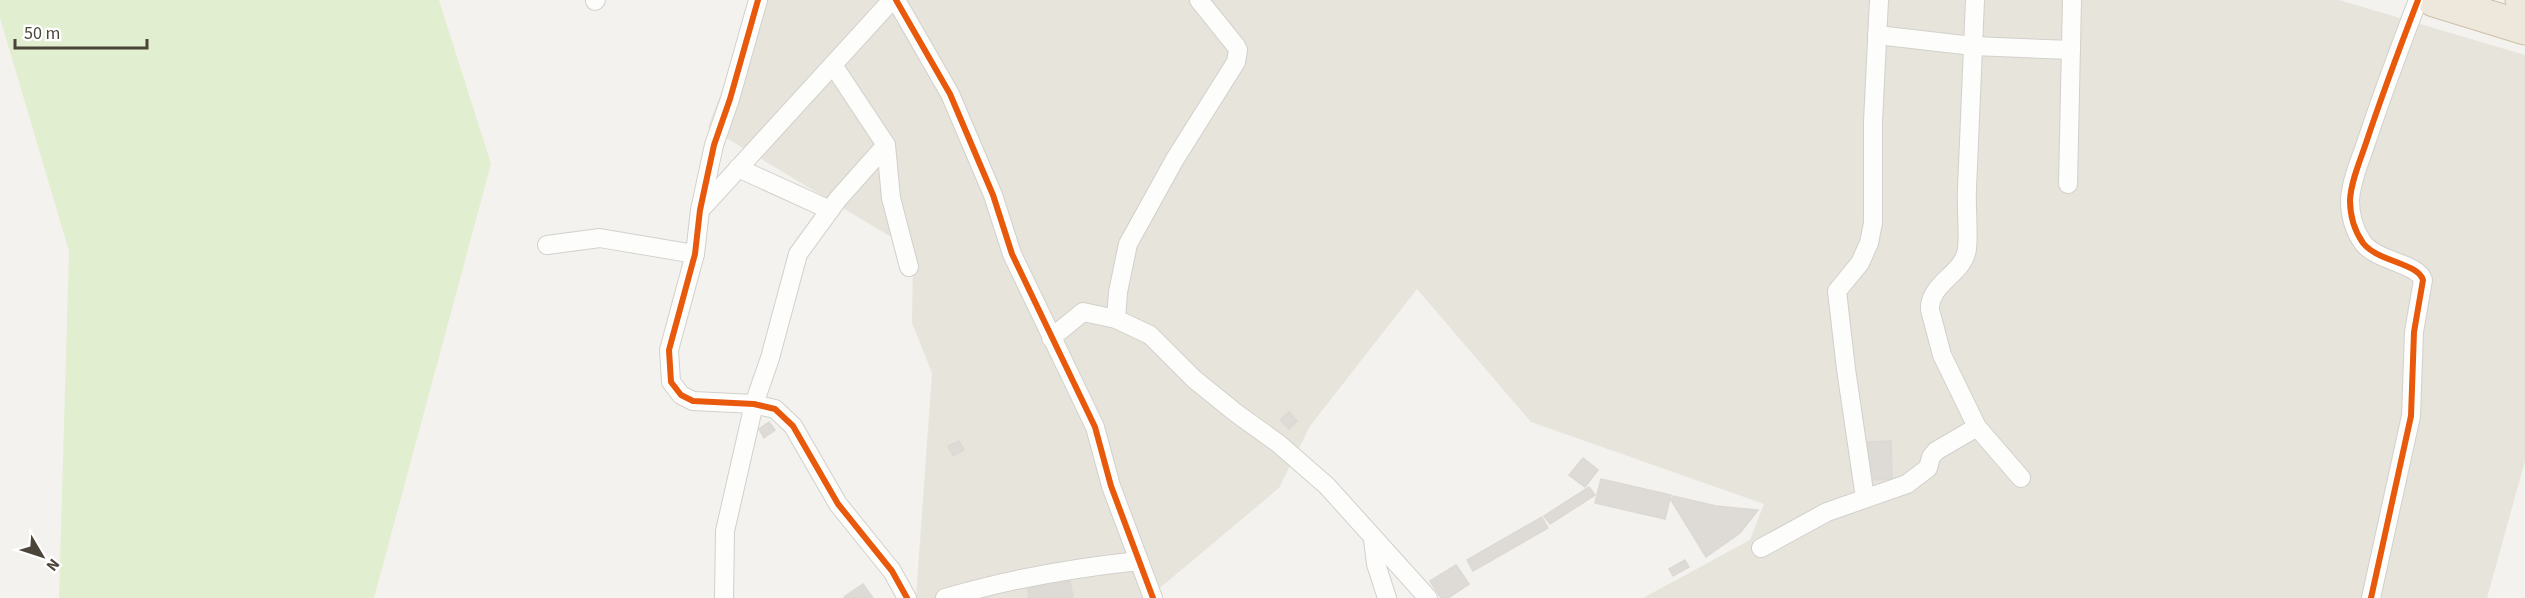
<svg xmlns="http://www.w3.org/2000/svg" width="2525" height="598" font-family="'Source Sans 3',sans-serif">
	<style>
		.residential { fill: #e7e4dc }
		.green { fill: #e1eecf }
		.building { fill: #dedbd6; stroke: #dcd9d4; stroke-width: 1.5 }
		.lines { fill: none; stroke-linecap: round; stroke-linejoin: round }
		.street-casing { stroke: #d2d0cb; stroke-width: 20 }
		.highway-casing { stroke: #ccbfa9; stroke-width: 35 }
		.street { stroke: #fdfdfc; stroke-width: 18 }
		.highway { stroke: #ede8db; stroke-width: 33 }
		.cycleway-casing { stroke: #fff; stroke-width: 10 }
		.cycleway { stroke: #e8590c; stroke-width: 6 }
	</style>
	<rect width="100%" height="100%" fill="#f4f2ee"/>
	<path class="residential" d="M757,0H2339L2525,55V461L2487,598H1643L1750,540L1764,504L1531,422L1417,289L1310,426L1279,488L1148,598H916L932,373L912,323L913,250L708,127Z"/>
	<path class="green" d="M0,0H439L491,164L374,598H59L69,251L0,18Z"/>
	<g class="building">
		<path d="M1289,412L1297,421L1289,429L1280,420Z"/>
		<path d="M769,422L775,430L764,438L759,429Z"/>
		<path d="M959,441L964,450L953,456L948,446Z"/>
		<path d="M1891,441L1892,479L1867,480L1865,442Z"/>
		<path d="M1583,458L1598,470L1585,487L1569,475Z"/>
		<path d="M1601,479L1671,495L1665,519L1595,503Z"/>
		<path d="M1589,487L1595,495L1550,524L1544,516Z"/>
		<path d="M1673,496L1716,506L1758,510L1740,533L1706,557L1671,500Z"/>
		<path d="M1542,517L1548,528L1473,571L1467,560Z"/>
		<path d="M1685,560L1689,567L1673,576L1669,569Z"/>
		<path d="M1456,565L1469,584L1448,598H1441L1430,581Z"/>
		<path d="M1070,581L1073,598H1029L1028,588Z"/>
		<path d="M863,584L873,598H844V597Z"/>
	</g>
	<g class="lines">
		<defs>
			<g id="street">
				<path d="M758,0L730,99L714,145L700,210L695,254L669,350L671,382L681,395L693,401L754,404L775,409L793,426L838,504L892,571L907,598"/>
				<path d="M896,0L950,94L993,195L1012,254L1095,427L1111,486L1153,598"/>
				<path d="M1975,0C1972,63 1970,126 1967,189C1966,209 1969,230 1967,249C1964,274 1928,284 1930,310L1942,355L1977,427L2021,478"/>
				<path d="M595,1L596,0"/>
				<path d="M1877,35L1973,46L2071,50"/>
				<path d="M833,65L886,145L891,198L909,267"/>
				<path d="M738,168L830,210"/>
				<path d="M2068,184L2072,0"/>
				<path d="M703,207L892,0"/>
				<path d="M547,245L600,238L695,254"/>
				<path d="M1116,319L1118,292L1128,244L1175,159L1236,62L1238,50L1236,46L1199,0"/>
				<path d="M1051,338L1083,312L1116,319L1150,335L1194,379L1236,413L1279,444L1327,486L1428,598"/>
				<path d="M1865,498L1846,369L1837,291L1860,263L1869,243L1873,223V122L1879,0"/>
				<path d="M1373,539L1376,564L1387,598"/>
				<path d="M1761,548L1827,512L1907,484L1928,468L1931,457L1936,451L1977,427"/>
				<path d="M724,598L725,531L754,404L770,358L798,254L838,199L886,145"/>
				<path d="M945,598C1009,579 1072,568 1139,561"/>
				<path d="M2371,598L2411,416L2414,332L2423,280C2418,263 2378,262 2363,243C2354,230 2350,216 2350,200C2351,181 2360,161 2366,143C2382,95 2400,47 2418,0"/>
			</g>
			<g id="highway">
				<path d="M2434,0L2525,28"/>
				<path d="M2522,0L2525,1"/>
			</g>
		</defs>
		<use href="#street" class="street-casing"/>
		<use href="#highway" class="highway-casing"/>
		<use href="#street" class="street"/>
		<use href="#highway" class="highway"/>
		<defs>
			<g id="cycleway">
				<path d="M758,0L730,99L714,145L700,210L695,254L669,350L671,382L681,395L693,401L754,404L775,409L793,426L838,504L892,571L907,598"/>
				<path d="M896,0L950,94L993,195L1012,254L1095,427L1111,486L1153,598"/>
				<path d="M2371,598L2411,416L2414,332L2423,280C2418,263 2378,262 2363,243C2354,230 2350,216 2350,200C2351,181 2360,161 2366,143C2382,95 2400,47 2418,0"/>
			</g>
		</defs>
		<use href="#cycleway" class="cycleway-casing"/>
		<use href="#cycleway" class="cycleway"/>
	</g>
	<g transform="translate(42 556) rotate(129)" stroke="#ffffff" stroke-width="4.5" paint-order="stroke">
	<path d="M0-4.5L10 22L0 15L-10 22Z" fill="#4b4439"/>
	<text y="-9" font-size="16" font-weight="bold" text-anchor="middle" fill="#4b4439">N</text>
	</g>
	<path d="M15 39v9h132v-9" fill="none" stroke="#4b4439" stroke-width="3"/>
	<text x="24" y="39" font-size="18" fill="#4b4439" stroke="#ffffff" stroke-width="4.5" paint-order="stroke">50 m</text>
</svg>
